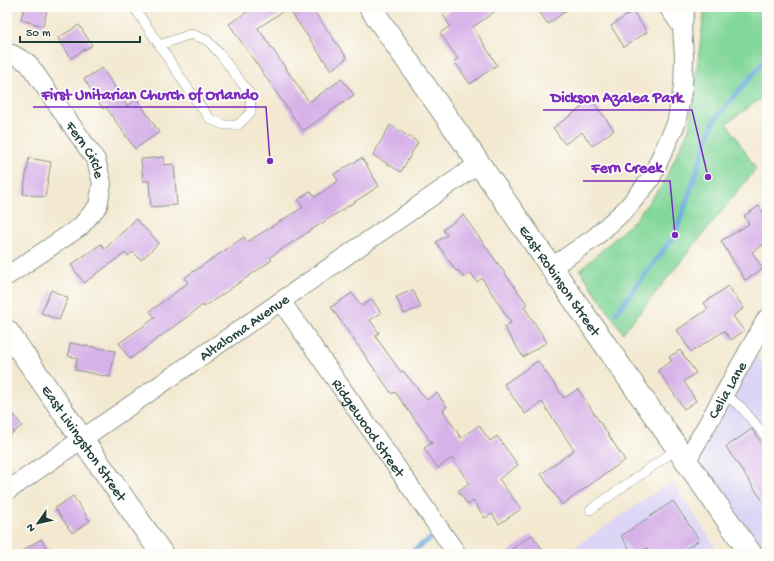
<svg xmlns="http://www.w3.org/2000/svg" width="774" height="561" font-family="'Gochi Hand',sans-serif">
	<style>
		.built { fill: #dcd5f6 }
		.green { fill: #82d79a; stroke: #508a67 }
		.lines { fill: none; stroke-linecap: round; stroke-linejoin: round }
		.stream { stroke: #6cacdf; stroke-width: 5 }
		.building { fill: #d7b2e9 }
		.service-casing { stroke: #899382; stroke-width: 10 }
		.minor-casing { stroke: #899382; stroke-width: 20 }
		.tertiary-casing { stroke: #899382; stroke-width: 24 }
		.secondary-casing { stroke: #899382; stroke-width: 24 }
		.service { stroke: #fff; stroke-width: 9 }
		.minor { stroke: #fff; stroke-width: 18 }
		.tertiary { stroke: #fff; stroke-width: 22 }
		.secondary { stroke: #fff; stroke-width: 22 }
		.labels { text-anchor: middle; stroke-width: 3.5; stroke-linejoin: round; paint-order: stroke }
		.street-label { font-size: 15px; fill: #1f3d34; stroke: #fdfcf7 }
		.leader { fill: none; stroke: #7b2cbf; stroke-width: 1.5 }
		.callout-dot { fill: #7b2cbf; stroke: #fdfcf7; stroke-width: 1.5 }
		.callout-label { font-size: 16px; text-anchor: middle; font-weight: bold; fill: #7b2cbf; stroke: #fdfcf7; stroke-width: 3.5; stroke-linejoin: round; paint-order: stroke }
	</style>
	<rect width="100%" height="100%" fill="#fdfcf7"/>
	<filter id="ink" filterUnits="userSpaceOnUse"><feTurbulence type="fractalNoise" baseFrequency=".025" numOctaves="2"/><feDisplacementMap in="SourceGraphic" scale="8" xChannelSelector="R" yChannelSelector="G"/><feConvolveMatrix kernelMatrix="1 2 1 2 8 2 1 2 1" color-interpolation-filters="sRGB"/></filter>
	<filter id="wash" filterUnits="userSpaceOnUse"><feTurbulence type="fractalNoise" baseFrequency=".012" numOctaves="4" result="noise"/><feDisplacementMap in="SourceGraphic" scale="16" xChannelSelector="R" yChannelSelector="G"/><feGaussianBlur stdDeviation="0.9" result="paint"/><feColorMatrix in="noise" values="0 0 0 0 0 0 0 0 0 0 0 0 0 0 0 0 0 1.4 0 .05"/><feComposite in="paint" operator="in"/></filter>
	<g filter="url(#wash)">
		<rect width="100%" height="100%" fill="#f3e9d1"/>
		<g class="built">
			<path d="M755,353L767,371V554H751L691,469Z"/>
			<path d="M672,481L720,554H575L572,549Z"/>
		</g>
		<path class="green" d="M705,7H767V94L727,123L756,169L623,333L580,270L634,221L663,184L689,129Z"/>
		<g class="lines">
			<g class="stream">
				<path d="M616,313L675,235L714,120L767,58"/>
				<path d="M408,554L430,539"/>
			</g>
		</g>
		<g id="blocks">
			<g class="building">
				<path d="M24,7H48L43,26L21,20Z"/>
				<path d="M254,7H311L347,58L331,70L288,8L258,28L309,102L342,79L354,95L303,131L229,24Z"/>
				<path d="M455,7H501L473,27L497,65L470,84L454,61L458,59L440,33L450,26L443,15Z"/>
				<path d="M536,7H571L548,24Z"/>
				<path d="M633,11L647,32L624,47L611,26Z"/>
				<path d="M79,25L92,45L71,58L58,38Z"/>
				<path d="M102,68L127,106L137,99L159,132L135,149L106,107L103,109L84,79Z"/>
				<path d="M592,100L614,130L592,146L582,132L565,144L553,128Z"/>
				<path d="M390,125L418,142L401,172L373,155Z"/>
				<path d="M164,157V165L174,164L177,205L151,207L149,181H143L141,159Z"/>
				<path d="M29,158L51,162L45,197L23,194Z"/>
				<path d="M362,158L379,186L270,257L272,260L204,307L203,305L130,359L119,343L155,318L150,311L188,283L184,278L244,237L247,242L303,207L298,200L310,191L315,197L338,181L334,174Z"/>
				<path d="M759,206L767,219V242L752,252L763,269L745,280L721,241L749,224L744,216Z"/>
				<path d="M463,215L527,304L524,307L547,342L523,357L504,327L511,323L482,278L477,282L471,273L464,278L458,270L456,271L436,242L447,235L443,230Z"/>
				<path d="M136,219L159,243L141,260L133,252L128,256L125,253L84,283L71,265L101,244L105,249Z"/>
				<path d="M728,286L744,308L733,316L744,331L731,340L724,331L691,352L677,330L708,309L704,303Z"/>
				<path d="M51,290L68,298L59,320L41,313Z"/>
				<path d="M413,290L421,307L404,314L396,297Z"/>
				<path d="M352,293L362,306L372,299L381,313L370,320L379,333L375,336L401,372L403,371L427,400L437,393L447,407L443,410L461,438L479,425L490,441L497,436L518,465L499,479L521,509L499,524L492,514L485,518L473,501L468,505L458,491L469,483L452,458L438,468L424,448L432,443L395,392L392,394L331,307Z"/>
				<path d="M70,343L115,351L110,377L75,370L77,358L68,356Z"/>
				<path d="M680,350L696,373L684,381L696,401L684,409L658,370L672,361L669,357Z"/>
				<path d="M538,361L564,398L578,389L625,460L562,505L541,474L574,450L542,402L525,414L504,384Z"/>
				<path d="M7,405L22,426L7,437Z"/>
				<path d="M752,429L767,451V507L726,447Z"/>
				<path d="M73,496L90,521L72,533L55,508Z"/>
				<path d="M673,501L699,540L678,554H651L647,548L637,554H633L621,536Z"/>
				<path d="M532,535L546,554H505Z"/>
				<path d="M41,539L51,554H17Z"/>
			</g>
		</g>
	</g>
	<g filter="url(#ink)">
		<use href="#blocks" fill-opacity="0" stroke="#899382" stroke-width="1"/>
		<g class="lines">
			<defs>
				<g id="service">
					<path d="M134,7L193,96L210,119L224,125H238L251,112L250,94L220,54L207,40L191,34L160,45"/>
					<path d="M724,394L741,407L767,438"/>
					<path d="M590,510L677,449"/>
				</g>
				<g id="minor">
					<path d="M668,7L682,27"/>
					<path id="s1" d="M7,54H12L28,63L96,160L102,183L98,206L80,227L7,276"/>
					<path d="M552,267L594,238L626,209L650,180L676,124L683,87L684,56L682,27L686,7"/>
					<path id="s2" d="M281,301L457,554"/>
					<path id="s3" d="M686,462L767,318"/>
					<path id="s4" d="M7,491L480,163"/>
				</g>
				<g id="tertiary">
					<path id="s5" d="M7,331L162,554"/>
				</g>
				<g id="secondary">
					<path id="s6" d="M370,7L751,554"/>
				</g>
			</defs>
			<use href="#service" class="service-casing"/>
			<use href="#minor" class="minor-casing"/>
			<use href="#tertiary" class="tertiary-casing"/>
			<use href="#secondary" class="secondary-casing"/>
			<use href="#service" class="service"/>
			<use href="#minor" class="minor"/>
			<use href="#tertiary" class="tertiary"/>
			<use href="#secondary" class="secondary"/>
		</g>
	</g>
	<g class="labels">
		<g class="street-label">
			<text dy="5" stroke="none"><textPath href="#s1" startOffset="128">Fern Circle</textPath></text>
			<text dy="5" stroke="none"><textPath href="#s6" startOffset="333">East Robinson Street</textPath></text>
			<text dy="5" stroke="none"><textPath href="#s4" startOffset="288">Altaloma Avenue</textPath></text>
			<text dy="5" stroke="none"><textPath href="#s3" startOffset="83">Celia Lane</textPath></text>
			<text dy="5" stroke="none"><textPath href="#s2" startOffset="154">Ridgewood Street</textPath></text>
			<text dy="5" stroke="none"><textPath href="#s5" startOffset="136">East Livingston Street</textPath></text>
		</g>
	</g>
	<path class="leader" d="M270 161L266 107H33M708 177L692 110H543M675 235L670 181H583"/>
	<g class="callout-dot">
		<circle cx="270" cy="161" r="4"/>
		<circle cx="708" cy="177" r="4"/>
		<circle cx="675" cy="235" r="4"/>
	</g>
	<g class="callout-label">
		<text x="150" y="99">First Unitarian Church of Orlando</text>
		<text x="617" y="102">Dickson Azalea Park</text>
		<text x="627" y="172">Fern Creek</text>
	</g>
	<rect width="774" height="561" fill="none" stroke="#fdfcf7" stroke-width="24"/>
	<g transform="translate(38 523) rotate(236)" stroke="#fdfcf7" stroke-width="3" paint-order="stroke">
	<path d="M0-3L7 15L0 10L-7 15Z" fill="#1f3d34"/>
	<text y="-6" font-size="11" font-weight="bold" text-anchor="middle" fill="#1f3d34">N</text>
	</g>
	<path d="M20 36v6h120v-6" fill="none" stroke="#1f3d34" stroke-width="2"/>
	<text x="26" y="36" font-size="12" fill="#1f3d34" stroke="#fdfcf7" stroke-width="3" paint-order="stroke">50 m</text>
</svg>
